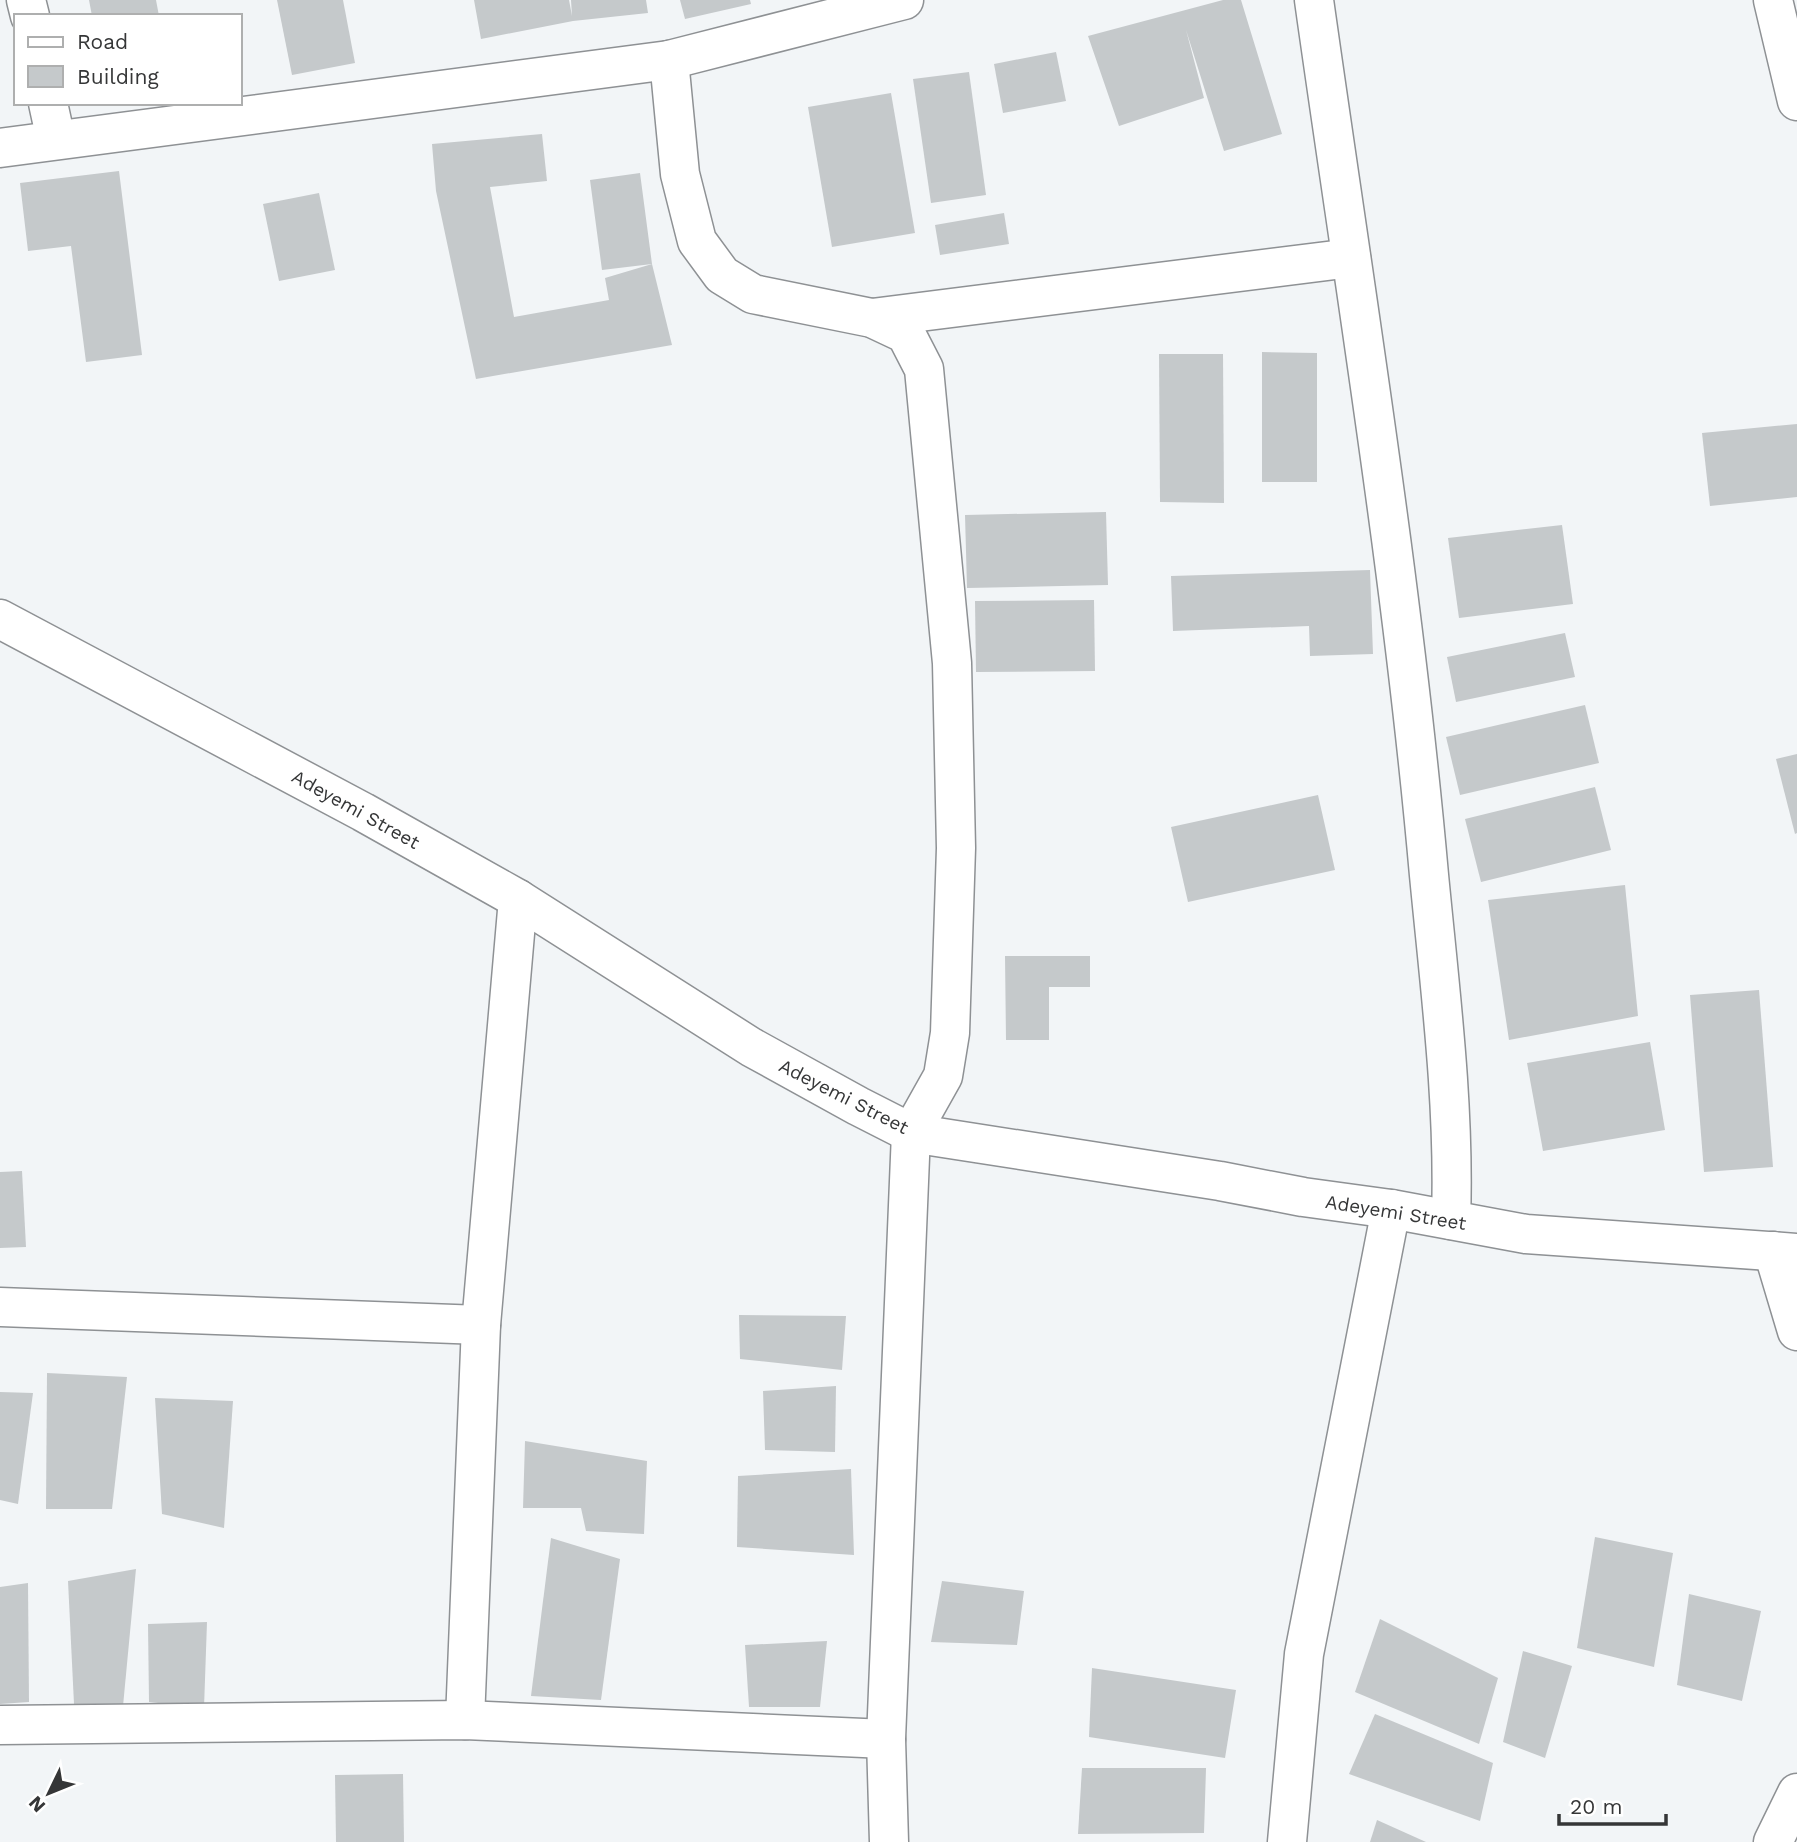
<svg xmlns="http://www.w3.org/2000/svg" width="1797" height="1842" font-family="'Work Sans',sans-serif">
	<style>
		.building { fill: #c5c9cb }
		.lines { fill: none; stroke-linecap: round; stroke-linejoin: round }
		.street-casing { stroke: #8e9194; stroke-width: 41 }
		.street { stroke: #fff; stroke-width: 38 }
		.labels { text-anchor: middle; stroke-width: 5; stroke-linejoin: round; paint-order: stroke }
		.street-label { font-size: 19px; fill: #353637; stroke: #fff }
	</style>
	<rect width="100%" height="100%" fill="#f2f5f7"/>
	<g class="building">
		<path d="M89,0H156L159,16H92Z"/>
		<path d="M277,0H343L355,63L292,75Z"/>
		<path d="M474,0H569L572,16L571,0H646L648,13L573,21L481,39Z"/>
		<path d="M680,0H750L751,4L685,19Z"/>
		<path d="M1223,0H1241L1282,134L1224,151L1186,30L1204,98L1119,126L1088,36Z"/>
		<path d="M1056,52L1066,101L1003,113L994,64Z"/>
		<path d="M969,72L986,195L931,203L913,79Z"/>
		<path d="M891,93L915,233L832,247L808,107Z"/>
		<path d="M542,134L547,181L490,187L514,317L609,300L605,278L652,264L602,270L590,180L640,173L652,264L672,345L476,379L436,191L432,144Z"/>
		<path d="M119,171L142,355L86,362L71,246L28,251L20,183Z"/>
		<path d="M319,193L335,270L279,281L263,204Z"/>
		<path d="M1004,213L1009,244L940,255L935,225Z"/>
		<path d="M1262,352L1317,353V482H1262Z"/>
		<path d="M1159,354H1223L1224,503L1160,502Z"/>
		<path d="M1797,424V497L1710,506L1702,433Z"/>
		<path d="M1106,512L1108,585L967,588L965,515Z"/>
		<path d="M1562,525L1573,604L1459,618L1448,538Z"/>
		<path d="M1370,570L1373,654L1310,656L1309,626L1173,631L1171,576Z"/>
		<path d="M1094,600L1095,671L976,672L975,601Z"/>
		<path d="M1565,633L1575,677L1456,702L1447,657Z"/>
		<path d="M1585,705L1599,763L1460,795L1446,737Z"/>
		<path d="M1797,754V833L1795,834L1776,759Z"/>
		<path d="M1595,787L1611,850L1481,882L1465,819Z"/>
		<path d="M1318,795L1335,870L1188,902L1171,827Z"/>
		<path d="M1625,885L1638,1016L1509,1040L1488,900Z"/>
		<path d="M1005,956H1090V987H1049V1040H1006Z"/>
		<path d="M1759,990L1773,1167L1704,1172L1690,995Z"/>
		<path d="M1650,1042L1665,1130L1543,1151L1527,1063Z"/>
		<path d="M22,1171L26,1247L0,1248V1172Z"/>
		<path d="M739,1315L846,1316L842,1370L740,1359Z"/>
		<path d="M47,1373L127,1377L112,1509H46Z"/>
		<path d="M836,1386L835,1452L765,1450L763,1391Z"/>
		<path d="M0,1392L33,1393L18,1504L0,1500Z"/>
		<path d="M155,1398L233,1401L224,1528L162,1514Z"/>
		<path d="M525,1441L647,1461L644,1534L586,1531L581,1508H523Z"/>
		<path d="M851,1469L854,1555L737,1547L738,1476Z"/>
		<path d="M1595,1537L1673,1553L1654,1667L1577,1648Z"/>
		<path d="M551,1538L620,1559L601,1700L531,1696Z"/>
		<path d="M136,1569L123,1706L74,1704L68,1581Z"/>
		<path d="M942,1581L1024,1591L1017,1645L931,1642Z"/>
		<path d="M28,1583L29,1702L0,1704V1587Z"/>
		<path d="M1689,1594L1761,1611L1742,1701L1677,1685Z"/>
		<path d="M1380,1619L1498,1678L1479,1744L1355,1692Z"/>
		<path d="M207,1622L204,1708L149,1702L148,1624Z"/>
		<path d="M827,1641L820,1707H749L745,1645Z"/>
		<path d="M1523,1651L1572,1666L1545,1758L1503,1742Z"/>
		<path d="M1092,1668L1236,1690L1225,1758L1089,1737Z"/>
		<path d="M1375,1714L1493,1763L1480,1821L1349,1774Z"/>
		<path d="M1082,1768H1206L1204,1833L1078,1834Z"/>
		<path d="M403,1774L404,1842H336L335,1775Z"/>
		<path d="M1377,1820L1426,1842H1370Z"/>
	</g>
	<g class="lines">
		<defs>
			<g id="street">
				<path d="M26,0L30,16"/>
				<path d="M1314,0C1355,291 1403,582 1429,875C1440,990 1455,1105 1451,1220"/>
				<path d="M1773,0L1797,101"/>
				<path d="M669,60L680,174L697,241L722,275L753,294L872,318L906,334L924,369L952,663L956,848L950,1033L943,1076L911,1133L886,1739L889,1842"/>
				<path d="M48,103L56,140"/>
				<path d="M0,148L669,60L904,0"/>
				<path d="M872,318L1351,258"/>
				<path d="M0,619L363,812L518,899L751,1047L858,1106L911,1133L1220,1181L1303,1197L1391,1209L1526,1234L1797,1253"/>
				<path d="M1773,1251L1797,1331"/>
				<path d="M0,1307L481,1325"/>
				<path d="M465,1720L481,1325L518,899"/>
				<path d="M0,1725L465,1720L886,1739"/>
				<path d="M1287,1842L1304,1654L1391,1209"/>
				<path d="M1773,1842L1797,1793"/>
			</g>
		</defs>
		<use href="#street" class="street-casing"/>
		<use href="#street" class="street"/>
	</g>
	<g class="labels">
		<g class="street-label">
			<text transform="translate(356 809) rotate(29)" y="7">Adeyemi Street</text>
			<text transform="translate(844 1096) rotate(27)" y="7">Adeyemi Street</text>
			<text transform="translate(1396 1212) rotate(9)" y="7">Adeyemi Street</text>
		</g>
	</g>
	<rect x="14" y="14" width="228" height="91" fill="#ffffff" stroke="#aeafaf" stroke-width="2"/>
	<rect x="28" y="37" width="35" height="10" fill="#ffffff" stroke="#aeafaf" stroke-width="2"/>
	<text x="77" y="49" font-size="21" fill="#353637">Road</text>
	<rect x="28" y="66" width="35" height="21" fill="#c5c9cb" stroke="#aeafaf" stroke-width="2"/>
	<text x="77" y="84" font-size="21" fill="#353637">Building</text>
	<g transform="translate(49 1793) rotate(227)" stroke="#ffffff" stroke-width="5" paint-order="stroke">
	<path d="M0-5L12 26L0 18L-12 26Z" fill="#353637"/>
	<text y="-10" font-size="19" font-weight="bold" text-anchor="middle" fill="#353637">N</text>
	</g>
	<path d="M1559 1814v10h107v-10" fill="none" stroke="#353637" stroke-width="3.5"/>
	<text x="1570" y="1814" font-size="21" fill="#353637" stroke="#ffffff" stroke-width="5" paint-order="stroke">20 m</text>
</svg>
